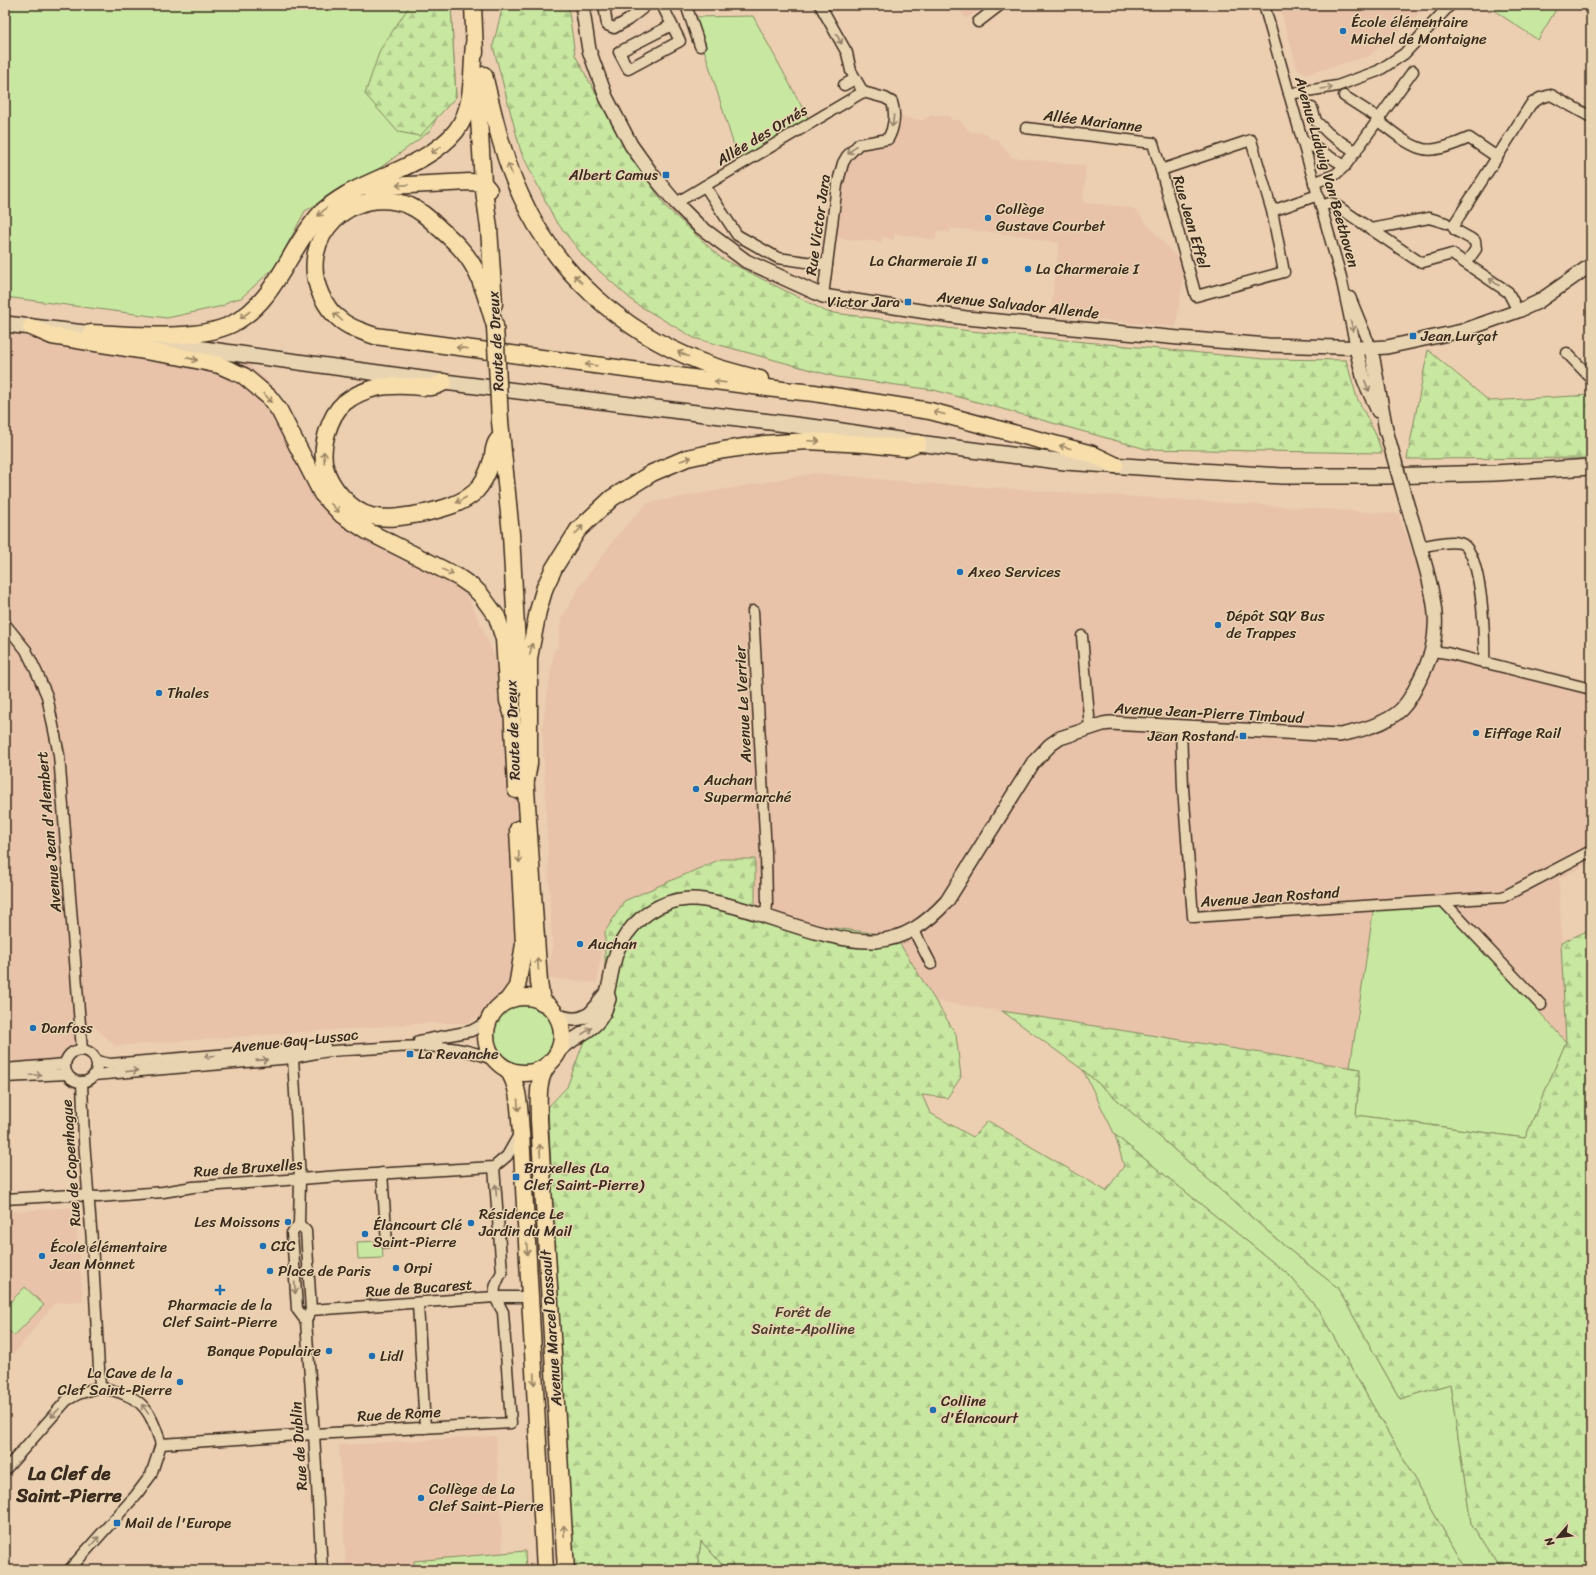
<svg xmlns="http://www.w3.org/2000/svg" width="1596" height="1575" font-family="Sriracha,sans-serif">
	<style>
		.built { fill: #e8c3aa }
		.green { fill: #c8e7a0; stroke: #82885f }
		.forest { fill: url(#forest-firs); stroke: #82885f }
		.lines { fill: none; stroke-linecap: round; stroke-linejoin: round }
		.minor-casing { stroke: #3b2a1e; stroke-width: 13 }
		.tertiary-casing { stroke: #3b2a1e; stroke-width: 16 }
		.secondary-casing { stroke: #3b2a1e; stroke-width: 18 }
		.primary-casing { stroke: #3b2a1e; stroke-width: 19 }
		.minor { stroke: #e9d4b2; stroke-width: 10 }
		.tertiary { stroke: #e9d4b2; stroke-width: 13 }
		.secondary { stroke: #e9d4b2; stroke-width: 15 }
		.primary { stroke: #f8deab; stroke-width: 16 }
		.tertiary-bridge-casing { stroke: #3b2a1e; stroke-width: 16; stroke-linecap: butt }
		.primary-bridge-casing { stroke: #3b2a1e; stroke-width: 19; stroke-linecap: butt }
		.tertiary-bridge { stroke: #e9d4b2; stroke-width: 13 }
		.primary-bridge { stroke: #f8deab; stroke-width: 16 }
		.oneway { stroke: #927f68 }
		.oneway2 { stroke: #9a8464 }
		.poi-dot { fill: #1f6fb2; stroke: #e9d4b2; stroke-width: 1.5 }
		.labels { text-anchor: middle; stroke-width: 3; stroke-linejoin: round; paint-order: stroke }
		.poi-label { font-size: 15px; fill: #3b2a1e; stroke: #e9d4b2; text-anchor: start }
		.street-label { font-size: 15px; fill: #3b2a1e; stroke: #e9d4b2 }
		.park-label { font-size: 15px; fill: #493d2b; stroke: #e9d4b2 }
		.district-label { font-size: 19px; font-weight: bold; fill: #3b2a1e; stroke: #e9d4b2 }
	</style>
	<defs>
		<pattern id="forest-firs" width="22" height="20" patternUnits="userSpaceOnUse"><rect width="22" height="20" fill="#c8e7a0"/><path d="M5 1l3.5 6h-7zM16 11l3.5 6h-7z" fill="#adc689"/></pattern>
	</defs>
	<rect width="100%" height="100%" fill="#eccfb1"/>
	<filter id="ink" filterUnits="userSpaceOnUse"><feTurbulence type="fractalNoise" baseFrequency=".025" numOctaves="2"/><feDisplacementMap in="SourceGraphic" scale="8" xChannelSelector="R" yChannelSelector="G"/><feConvolveMatrix kernelMatrix="1 2 1 2 8 2 1 2 1" color-interpolation-filters="sRGB"/></filter>
	<g filter="url(#ink)">
		<g class="built">
			<path d="M955,5H986L966,19Z"/>
			<path d="M1279,5H1430L1369,56L1308,74L1297,68Z"/>
			<path d="M931,115L949,116L952,120H960L970,132L988,133V138L997,139L1011,157L1086,166L1083,202L1133,208L1185,266L1176,327L1050,315L1059,243L1033,239V237L951,228L950,232L937,231L936,240L895,234L894,240L882,237L881,242L831,238L837,185L852,150L883,140L894,116L922,120Z"/>
			<path d="M5,314L225,342L276,389L308,454L346,511L458,574L504,677L532,906L512,999L467,1023H431L115,1046L95,1027L74,1048L67,1062L5,1068Z"/>
			<path d="M815,473L921,483L1399,514L1438,625L1437,651L1591,689V862L1559,879L1566,1042L1442,902L1374,906L1350,1067L935,1001L907,955L755,915L757,896L745,895L608,934L601,954L597,983L547,978L552,948L542,727L554,650L558,648L561,619L579,587L619,533L647,503Z"/>
			<path d="M75,1207L83,1301L55,1303L14,1354L5,1347V1212Z"/>
			<path d="M496,1436L503,1553L526,1550L527,1570H346L339,1445Z"/>
		</g>
		<g class="green">
			<path d="M5,5H451L456,97L437,117L430,131L380,168L305,211L276,266L241,298L229,301L223,306L167,318L5,297Z"/>
			<path d="M1486,5H1557L1558,6L1538,40Z"/>
			<path d="M753,16L808,118L739,162L694,17Z"/>
			<path d="M1442,902L1566,1042L1525,1138L1356,1115L1360,1069L1350,1067L1374,906Z"/>
			<circle cx="526" cy="1035" r="32"/>
			<path d="M1083,1070L1287,1248L1337,1287L1400,1399L1450,1384L1471,1523L1501,1570H1466L1319,1311L1290,1276L1115,1135Z"/>
			<path d="M382,1241L383,1258L358,1259L357,1242Z"/>
			<path d="M25,1287L44,1305L14,1336L5,1327V1307Z"/>
			<path d="M701,1541L727,1570H697Z"/>
			<path d="M525,1551L526,1570H414V1561Z"/>
		</g>
		<g class="forest">
			<path d="M410,5H451L456,97L420,136L398,132L365,94L380,50Z"/>
			<path d="M503,5H568L575,55L627,151L667,208L721,258L827,312L970,331L1264,359L1346,360L1357,398L1376,435L1382,453L1146,449L934,390L837,377L694,338L635,303L585,258L555,220L521,152L493,46Z"/>
			<path d="M1428,350L1489,401L1591,395V458L1407,459Z"/>
			<path d="M721,859H755V915L767,919L895,936L956,1034L961,1077L947,1098L922,1095L930,1113L973,1137L988,1121L1106,1191L1124,1166L1115,1135L1290,1276L1319,1311L1466,1570H727L701,1541L697,1570H571L548,1107L567,1087L605,984V932L624,901Z"/>
			<path d="M1591,929V1570H1501L1471,1523L1450,1384L1400,1399L1337,1287L1287,1248L1083,1070L1002,1011L1360,1069L1356,1115L1525,1138L1566,1042L1561,943Z"/>
		</g>
		<g class="lines">
			<defs>
				<g id="minor">
					<path d="M604,5L607,25L614,28L628,20L647,5"/>
					<path d="M662,5L680,41L628,69L619,52L672,25"/>
					<path d="M686,5L700,46"/>
					<path d="M820,5L847,53L851,71L863,92L885,98L892,102C896,114 894,128 888,139L859,144L847,156L843,163L837,185L823,296"/>
					<path d="M1264,5L1341,277L1356,348"/>
					<path d="M978,22L1000,5"/>
					<path d="M844,85L855,79"/>
					<path d="M1289,94L1337,86L1378,71L1404,54L1450,5"/>
					<path d="M1344,96L1380,119"/>
					<path d="M1312,108L1316,121L1329,134L1356,152"/>
					<path d="M1378,121C1392,131 1407,145 1423,149C1435,152 1458,143 1469,138L1497,157"/>
					<path d="M1026,128L1153,143L1161,170"/>
					<path d="M1302,140L1345,166L1413,71"/>
					<path d="M1314,183L1336,174L1345,166"/>
					<path d="M705,186L737,235L778,258L827,265"/>
					<path d="M676,203L863,92"/>
					<path d="M1321,206L1330,203L1334,204L1418,261L1423,262L1452,254L1508,292L1518,311"/>
					<path d="M1272,211L1284,272L1196,296L1161,170L1251,140L1272,211L1318,195"/>
					<path d="M1371,229L1429,218L1446,223"/>
					<path d="M1466,263L1476,249L1475,241L1455,230L1453,226L1531,104L1540,98L1551,95L1591,117"/>
					<path d="M1350,297L1371,348"/>
					<path d="M1567,353L1589,376L1591,374"/>
					<path d="M1420,547C1432,545 1447,540 1460,543C1483,548 1485,643 1484,663"/>
					<path d="M753,611L766,853L767,903L766,916"/>
					<path d="M5,624L26,650L37,673L47,696L59,755L82,1050"/>
					<path d="M1082,636L1090,728"/>
					<path d="M1432,651L1447,653L1591,689"/>
					<path d="M1181,727L1183,788L1193,917L1503,897L1591,851"/>
					<path d="M1443,901L1541,1005"/>
					<path d="M913,929L931,964"/>
					<path d="M419,1041L471,1031L482,1025L493,1013"/>
					<circle cx="81" cy="1066" r="16"/>
					<path d="M293,1058L300,1180L299,1224L292,1233L297,1309L306,1321L311,1310L306,1231L299,1224"/>
					<path d="M96,1061L110,1064L325,1046"/>
					<path d="M5,1069L65,1064"/>
					<path d="M94,1075L293,1058C301,1056 309,1054 317,1053C332,1050 349,1050 365,1049C409,1046 457,1041 498,1062"/>
					<path d="M5,1077L67,1074"/>
					<path d="M82,1082L84,1141L92,1241L100,1387"/>
					<path d="M382,1173L387,1243"/>
					<path d="M5,1199L73,1195L98,1197L163,1192L193,1187L340,1176L494,1167L507,1156L520,1133"/>
					<path d="M418,1304L425,1428"/>
					<path d="M311,1310L495,1297H529"/>
					<path d="M306,1321L314,1434L322,1570"/>
					<path d="M100,1387C141,1397 148,1404 161,1444"/>
					<path d="M161,1444L314,1434L511,1423L503,1312C493,1294 491,1291 502,1272L494,1167"/>
					<path d="M5,1470L67,1400L78,1394L100,1387"/>
					<path d="M69,1570L136,1495L151,1475L161,1444"/>
				</g>
				<g id="tertiary">
					<path d="M582,5L589,50L606,97L631,145L651,173L676,203L699,226L746,261L823,296L966,318L1179,338L1268,345L1371,348L1387,347L1462,331L1518,311L1538,302L1591,265"/>
					<path d="M1356,348L1364,380L1378,411"/>
					<path d="M1371,348L1386,430"/>
					<path d="M555,1014C569,1021 585,1022 595,1008C600,1003 601,997 607,993C612,976 612,958 621,943C634,919 660,900 689,899C702,898 715,902 728,905C772,916 830,943 875,941C905,939 927,923 947,901L1033,763L1050,745L1060,738L1103,724L1110,723L1340,735C1359,731 1393,722 1405,705C1411,698 1415,689 1419,681C1443,638 1437,606 1424,561C1419,543 1414,525 1408,508"/>
					<path d="M556,1055C577,1029 598,1037 609,999L607,993"/>
				</g>
				<g id="secondary">
					<path d="M5,324L103,335"/>
					<path d="M145,341L444,382L835,430L918,443L1065,462L1183,470L1282,476H1386L1495,473L1591,467"/>
				</g>
				<g id="primary">
					<path d="M473,5L475,53"/>
					<path d="M484,75C494,116 503,158 521,196C555,272 622,331 699,361C719,369 740,374 760,379"/>
					<path d="M477,86L483,183L489,228L494,304"/>
					<path d="M368,187L470,182L483,183L489,190"/>
					<path d="M495,326C489,307 484,286 475,269C466,252 453,240 439,228C431,220 421,211 410,206C352,182 295,238 321,295C325,303 330,312 337,317C347,327 361,331 375,336L783,390L814,393L930,411L1092,454L1115,465"/>
					<path d="M31,327L52,336L177,356L219,365L244,376L256,386L269,397L279,410L322,494L342,515L367,531L458,577L474,588L481,595L497,617L504,639L508,701L513,715"/>
					<path d="M91,333C132,334 195,342 232,324C276,302 289,248 320,214C327,206 337,200 347,194C382,174 430,163 456,131C475,106 471,73 474,44"/>
					<path d="M444,382C430,391 422,386 407,386C383,385 363,388 344,403C329,416 320,448 325,467C330,487 351,511 371,516C390,520 407,516 425,513C442,509 462,504 475,492C483,484 489,470 492,460C494,453 493,445 498,440"/>
					<path d="M500,421L511,534L519,684"/>
					<path d="M512,704L516,790"/>
					<path d="M525,775L539,982L542,1002"/>
					<path d="M525,785L529,764V658L538,611L545,587L554,568L578,530L612,498L652,473L687,458L724,450L765,444L807,441L866,444L905,448L918,443"/>
					<circle cx="524" cy="1035" r="38"/>
					<path d="M507,1001L517,987L524,944L518,829"/>
					<path d="M548,1065C536,1080 539,1101 539,1120L566,1570"/>
					<path d="M507,1069C520,1086 519,1111 521,1133L545,1570"/>
				</g>
			</defs>
			<use href="#minor" class="minor-casing"/>
			<use href="#tertiary" class="tertiary-casing"/>
			<use href="#secondary" class="secondary-casing"/>
			<use href="#primary" class="primary-casing"/>
			<use href="#minor" class="minor"/>
			<use href="#tertiary" class="tertiary"/>
			<use href="#secondary" class="secondary"/>
			<use href="#primary" class="primary"/>
			<defs>
				<path id="tertiary-bridge" d="M1386,430L1408,508"/>
				<path id="primary-bridge" d="M495,326L500,421"/>
			</defs>
			<use href="#tertiary-bridge" class="tertiary-bridge-casing"/>
			<use href="#primary-bridge" class="primary-bridge-casing"/>
			<use href="#tertiary-bridge" class="tertiary-bridge"/>
			<use href="#primary-bridge" class="primary-bridge"/>
		</g>
		<defs><path id="oneway-shaft" d="M-6 0H5M1.5-3L5.5 0L1.5 3" fill="none" stroke-width="1.6" stroke-linecap="round" stroke-linejoin="round"/></defs>
		<g class="oneway">
			<use href="#oneway-shaft" transform="translate(839 39) rotate(61)"/>
			<use href="#oneway-shaft" transform="translate(1327 88) rotate(-9)"/>
			<use href="#oneway-shaft" transform="translate(893 121) rotate(98)"/>
			<use href="#oneway-shaft" transform="translate(852 150) rotate(135)"/>
			<use href="#oneway-shaft" transform="translate(1494 282) rotate(-144)"/>
			<use href="#oneway-shaft" transform="translate(1352 326) rotate(78)"/>
			<use href="#oneway-shaft" transform="translate(1367 386) rotate(68)"/>
			<use href="#oneway-shaft" transform="translate(587 1031) rotate(-34)"/>
			<use href="#oneway-shaft" transform="translate(210 1056) rotate(175)"/>
			<use href="#oneway-shaft" transform="translate(262 1060) rotate(-4)"/>
			<use href="#oneway-shaft" transform="translate(132 1071) rotate(-6)"/>
			<use href="#oneway-shaft" transform="translate(36 1075) rotate(-3)"/>
			<use href="#oneway-shaft" transform="translate(496 1190) rotate(-94)"/>
			<use href="#oneway-shaft" transform="translate(295 1288) rotate(87)"/>
			<use href="#oneway-shaft" transform="translate(145 1409) rotate(-125)"/>
			<use href="#oneway-shaft" transform="translate(55 1413) rotate(134)"/>
			<use href="#oneway-shaft" transform="translate(95 1541) rotate(-48)"/>
		</g>
		<g class="oneway2">
			<use href="#oneway-shaft" transform="translate(436 150) rotate(145)"/>
			<use href="#oneway-shaft" transform="translate(510 169) rotate(-110)"/>
			<use href="#oneway-shaft" transform="translate(402 185) rotate(177)"/>
			<use href="#oneway-shaft" transform="translate(322 212) rotate(135)"/>
			<use href="#oneway-shaft" transform="translate(578 279) rotate(-134)"/>
			<use href="#oneway-shaft" transform="translate(245 315) rotate(143)"/>
			<use href="#oneway-shaft" transform="translate(338 317) rotate(-138)"/>
			<use href="#oneway-shaft" transform="translate(462 348) rotate(-173)"/>
			<use href="#oneway-shaft" transform="translate(683 354) rotate(-156)"/>
			<use href="#oneway-shaft" transform="translate(192 359) rotate(13)"/>
			<use href="#oneway-shaft" transform="translate(591 365) rotate(-173)"/>
			<use href="#oneway-shaft" transform="translate(720 382) rotate(-173)"/>
			<use href="#oneway-shaft" transform="translate(268 398) rotate(49)"/>
			<use href="#oneway-shaft" transform="translate(939 413) rotate(-165)"/>
			<use href="#oneway-shaft" transform="translate(814 441) rotate(3)"/>
			<use href="#oneway-shaft" transform="translate(1065 447) rotate(-165)"/>
			<use href="#oneway-shaft" transform="translate(324 457) rotate(-94)"/>
			<use href="#oneway-shaft" transform="translate(686 459) rotate(-19)"/>
			<use href="#oneway-shaft" transform="translate(461 500) rotate(152)"/>
			<use href="#oneway-shaft" transform="translate(335 508) rotate(46)"/>
			<use href="#oneway-shaft" transform="translate(579 530) rotate(-50)"/>
			<use href="#oneway-shaft" transform="translate(448 572) rotate(26)"/>
			<use href="#oneway-shaft" transform="translate(531 649) rotate(-79)"/>
			<use href="#oneway-shaft" transform="translate(519 857) rotate(87)"/>
			<use href="#oneway-shaft" transform="translate(538 964) rotate(-94)"/>
			<use href="#oneway-shaft" transform="translate(518 1105) rotate(85)"/>
			<use href="#oneway-shaft" transform="translate(540 1150) rotate(-93)"/>
			<use href="#oneway-shaft" transform="translate(527 1249) rotate(87)"/>
			<use href="#oneway-shaft" transform="translate(534 1379) rotate(87)"/>
			<use href="#oneway-shaft" transform="translate(564 1531) rotate(-93)"/>
		</g>
	</g>
	<g class="poi-dot">
		<circle cx="1343" cy="31" r="4"/>
		<rect x="662" y="171" width="8" height="8" rx="2"/>
		<circle cx="988" cy="218" r="4"/>
		<circle cx="985" cy="261" r="4"/>
		<circle cx="1028" cy="269" r="4"/>
		<rect x="904" y="298" width="8" height="8" rx="2"/>
		<rect x="1409" y="332" width="8" height="8" rx="2"/>
		<circle cx="960" cy="572" r="4"/>
		<circle cx="1218" cy="625" r="4"/>
		<circle cx="159" cy="693" r="4"/>
		<circle cx="1476" cy="733" r="4"/>
		<rect x="1239" y="732" width="8" height="8" rx="2"/>
		<circle cx="696" cy="789" r="4"/>
		<circle cx="580" cy="944" r="4"/>
		<circle cx="33" cy="1028" r="4"/>
		<rect x="406" y="1050" width="8" height="8" rx="2"/>
		<rect x="512" y="1173" width="8" height="8" rx="2"/>
		<circle cx="288" cy="1222" r="4"/>
		<circle cx="471" cy="1223" r="4"/>
		<circle cx="365" cy="1234" r="4"/>
		<circle cx="263" cy="1246" r="4"/>
		<circle cx="42" cy="1256" r="4"/>
		<circle cx="396" cy="1268" r="4"/>
		<circle cx="270" cy="1271" r="4"/>
		<path d="M218 1284h4v4h4v4h-4v4h-4v-4h-4v-4h4z"/>
		<circle cx="329" cy="1351" r="4"/>
		<circle cx="372" cy="1356" r="4"/>
		<circle cx="180" cy="1382" r="4"/>
		<circle cx="933" cy="1410" r="4"/>
		<circle cx="421" cy="1498" r="4"/>
		<rect x="113" y="1519" width="8" height="8" rx="2"/>
	</g>
	<g class="labels">
		<g class="poi-label">
			<text x="1351" y="27">École élémentaire<tspan x="1351" dy="17">Michel de Montaigne</tspan></text>
			<text x="658" y="180" text-anchor="end">Albert Camus</text>
			<text x="996" y="214">Collège<tspan x="996" dy="17">Gustave Courbet</tspan></text>
			<text x="977" y="266" text-anchor="end">La Charmeraie II</text>
			<text x="1036" y="274">La Charmeraie I</text>
			<text x="900" y="307" text-anchor="end">Victor Jara</text>
			<text x="1421" y="341">Jean Lurçat</text>
			<text x="968" y="577">Axeo Services</text>
			<text x="1226" y="621">Dépôt SQY Bus<tspan x="1226" dy="17">de Trappes</tspan></text>
			<text x="167" y="698">Thales</text>
			<text x="1484" y="738">Eiffage Rail</text>
			<text x="1235" y="741" text-anchor="end">Jean Rostand</text>
			<text x="704" y="785">Auchan<tspan x="704" dy="17">Supermarché</tspan></text>
			<text x="588" y="949">Auchan</text>
			<text x="41" y="1033">Danfoss</text>
			<text x="418" y="1059">La Revanche</text>
			<text x="524" y="1173">Bruxelles (La<tspan x="524" dy="17">Clef Saint-Pierre)</tspan></text>
			<text x="479" y="1219">Résidence Le<tspan x="479" dy="17">Jardin du Mail</tspan></text>
			<text x="280" y="1227" text-anchor="end">Les Moissons</text>
			<text x="373" y="1230">Élancourt Clé<tspan x="373" dy="17">Saint-Pierre</tspan></text>
			<text x="271" y="1251">CIC</text>
			<text x="50" y="1252">École élémentaire<tspan x="50" dy="17">Jean Monnet</tspan></text>
			<text x="404" y="1273">Orpi</text>
			<text x="278" y="1276">Place de Paris</text>
			<text x="220" y="1310" text-anchor="middle">Pharmacie de la<tspan x="220" dy="17">Clef Saint-Pierre</tspan></text>
			<text x="321" y="1356" text-anchor="end">Banque Populaire</text>
			<text x="380" y="1361">Lidl</text>
			<text x="172" y="1378" text-anchor="end">La Cave de la<tspan x="172" dy="17">Clef Saint-Pierre</tspan></text>
			<text x="941" y="1406">Colline<tspan x="941" dy="17">d'Élancourt</tspan></text>
			<text x="429" y="1494">Collège de La<tspan x="429" dy="17">Clef Saint-Pierre</tspan></text>
			<text x="125" y="1528">Mail de l'Europe</text>
		</g>
		<g class="street-label">
			<text transform="translate(1093 121) rotate(7)" y="5">Allée Marianne</text>
			<text transform="translate(762 135) rotate(-31)" y="5">Allée des Ornés</text>
			<text transform="translate(1327 172) rotate(74)" y="5">Avenue Ludwig Van Beethoven</text>
			<text transform="translate(1191 222) rotate(74)" y="5">Rue Jean Effel</text>
			<text transform="translate(818 225) rotate(-82)" y="5">Rue Victor Jara</text>
			<text transform="translate(1018 305) rotate(6)" y="5">Avenue Salvador Allende</text>
			<text transform="translate(496 341) rotate(-93)" y="5">Route de Dreux</text>
			<text transform="translate(743 704) rotate(-93)" y="5">Avenue Le Verrier</text>
			<text transform="translate(1209 713) rotate(3)" y="5">Avenue Jean-Pierre Timbaud</text>
			<text transform="translate(513 730) rotate(-92)" y="5">Route de Dreux</text>
			<text transform="translate(49 832) rotate(-95)" y="5">Avenue Jean d'Alembert</text>
			<text transform="translate(1270 897) rotate(-4)" y="5">Avenue Jean Rostand</text>
			<text transform="translate(295 1041) rotate(-6)" y="5">Avenue Gay-Lussac</text>
			<text transform="translate(71 1163) rotate(-94)" y="5">Rue de Copenhague</text>
			<text transform="translate(248 1168) rotate(-4)" y="5">Rue de Bruxelles</text>
			<text transform="translate(419 1288) rotate(-4)" y="5">Rue de Bucarest</text>
			<text transform="translate(551 1328) rotate(-94)" y="5">Avenue Marcel Dassault</text>
			<text transform="translate(399 1414) rotate(-3)" y="5">Rue de Rome</text>
			<text transform="translate(299 1446) rotate(-94)" y="5">Rue de Dublin</text>
		</g>
		<g class="park-label">
			<text x="803" y="1317">Forêt de<tspan x="803" dy="17">Sainte-Apolline</tspan></text>
		</g>
		<g class="district-label">
			<text x="69" y="1480">La Clef de<tspan x="69" dy="22">Saint-Pierre</tspan></text>
		</g>
	</g>
	<rect width="1596" height="1575" fill="none" stroke="#e9d4b2" stroke-width="20"/>
	<rect x="10" y="10" width="1576" height="1555" fill="none" stroke="#3b2a1e" stroke-width="1.5" filter="url(#ink)"/>
	<g transform="translate(1558 1537) rotate(242)" stroke="#e9d4b2" stroke-width="3" paint-order="stroke">
	<path d="M0-3L7 15L0 10L-7 15Z" fill="#3b2a1e"/>
	<text y="-6" font-size="11" font-weight="bold" text-anchor="middle" fill="#3b2a1e">N</text>
	</g>
</svg>
